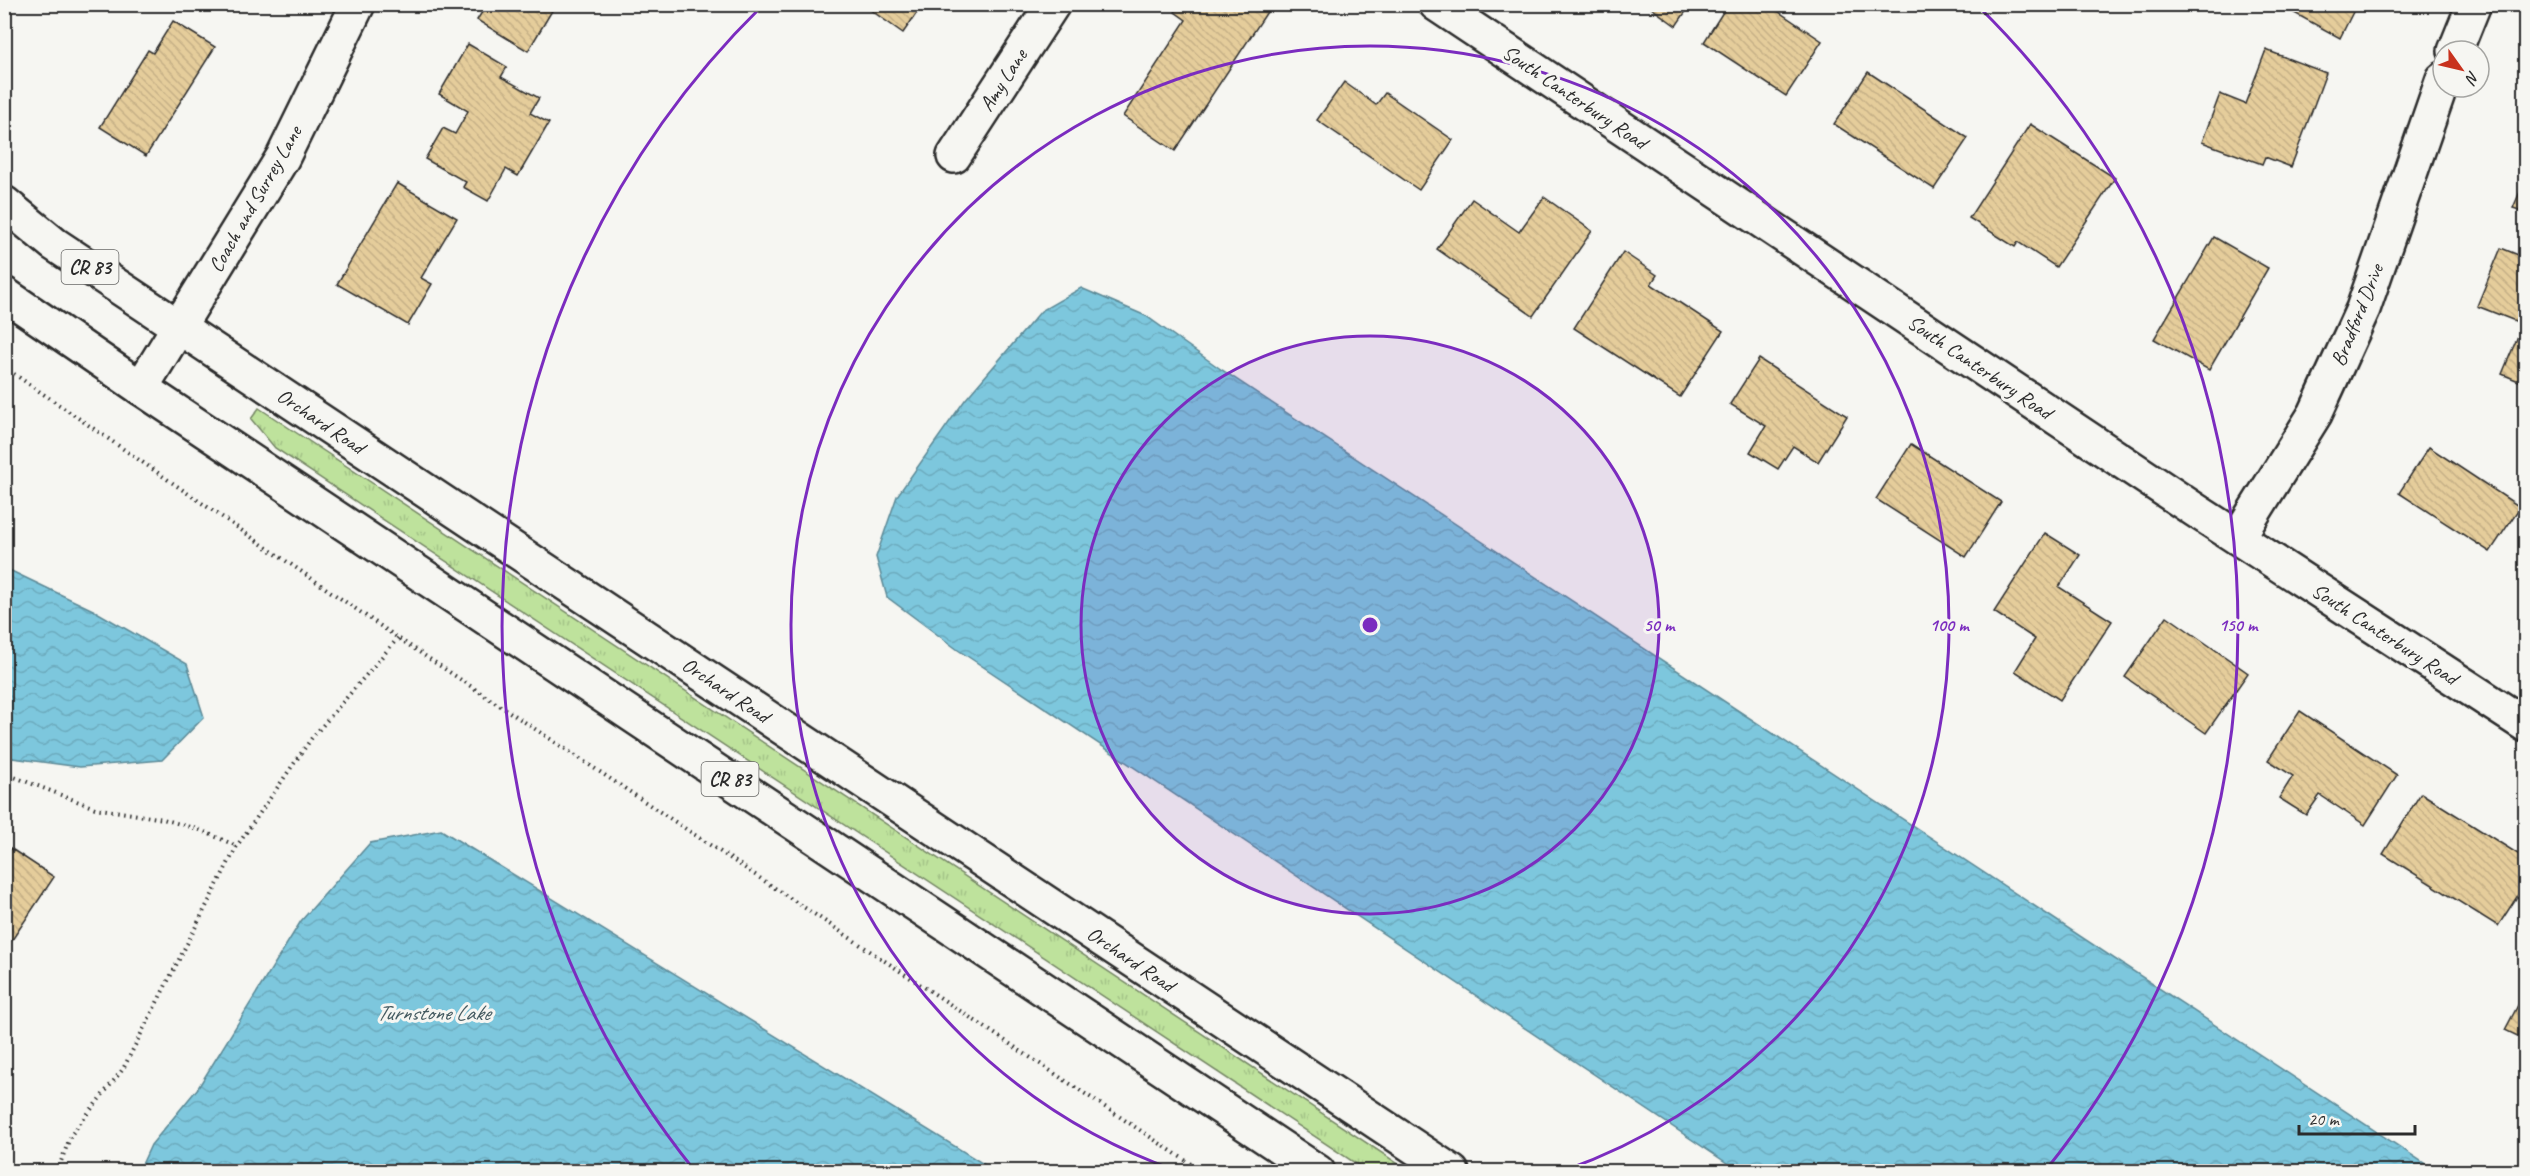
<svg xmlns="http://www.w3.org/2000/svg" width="2530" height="1176" font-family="Caveat,sans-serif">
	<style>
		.grass { fill: url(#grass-tufts); stroke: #748664; stroke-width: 1.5 }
		.water { fill: url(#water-waves); stroke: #5c8996; stroke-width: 1.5 }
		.building { fill: url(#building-back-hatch); stroke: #2b2b2b; stroke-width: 1.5 }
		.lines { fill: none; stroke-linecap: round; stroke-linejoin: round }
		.minor-casing { stroke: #2b2b2b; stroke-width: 38 }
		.primary-casing { stroke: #2b2b2b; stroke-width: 38 }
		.path { stroke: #2b2b2b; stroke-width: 4; stroke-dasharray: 1.5 4.5; stroke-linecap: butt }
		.minor { stroke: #f6f6f2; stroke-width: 33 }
		.primary { stroke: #f6f6f2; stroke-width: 33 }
		.ring { fill: none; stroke: #7b2cbf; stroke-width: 3 }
		.labels { text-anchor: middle; stroke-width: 6; stroke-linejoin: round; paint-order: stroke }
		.shield { fill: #f6f6f2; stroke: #686867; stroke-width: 1.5 }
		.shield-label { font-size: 20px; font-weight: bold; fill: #2b2b2b }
		.street-label { font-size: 21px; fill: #2b2b2b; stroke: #f6f6f2 }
		.water-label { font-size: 22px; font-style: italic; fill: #445a60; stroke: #f6f6f2 }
		.centre { fill: #7b2cbf; stroke: #f6f6f2; stroke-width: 3 }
		.ring-label { font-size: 18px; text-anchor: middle; font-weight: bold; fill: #7b2cbf; stroke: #f6f6f2; stroke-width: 6; stroke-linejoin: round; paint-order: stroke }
	</style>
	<defs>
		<pattern id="grass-tufts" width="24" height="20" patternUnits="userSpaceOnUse" patternTransform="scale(1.5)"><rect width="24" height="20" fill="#bee29c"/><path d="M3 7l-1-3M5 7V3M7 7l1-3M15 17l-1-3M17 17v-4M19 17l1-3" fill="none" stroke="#a3c287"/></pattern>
		<pattern id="water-waves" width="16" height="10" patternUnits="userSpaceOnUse" patternTransform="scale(1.5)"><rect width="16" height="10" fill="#7dc7dd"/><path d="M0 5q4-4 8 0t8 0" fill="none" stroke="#6cabbe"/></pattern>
		<pattern id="building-back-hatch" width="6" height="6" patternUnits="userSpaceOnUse" patternTransform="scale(1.5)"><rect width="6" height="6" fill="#e5cd9b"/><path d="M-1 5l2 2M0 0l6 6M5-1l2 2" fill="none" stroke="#c5b086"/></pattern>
	</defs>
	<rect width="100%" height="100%" fill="#f6f6f2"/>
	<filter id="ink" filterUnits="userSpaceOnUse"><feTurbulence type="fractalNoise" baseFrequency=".0167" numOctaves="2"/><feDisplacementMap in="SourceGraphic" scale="12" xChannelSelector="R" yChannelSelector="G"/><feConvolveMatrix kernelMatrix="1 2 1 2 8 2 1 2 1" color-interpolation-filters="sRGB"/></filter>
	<g filter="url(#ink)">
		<path class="grass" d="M259,408L1409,1171H1367L275,448L251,419Z"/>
		<g class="water">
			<path d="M1081,288L1146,316L1222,370L2424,1163L2430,1171H1739L958,650L887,597L876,557L897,496L965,400L1041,311Z"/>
			<path d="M5,568L93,610L187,664L204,717L162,760L80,767L5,757Z"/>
			<path d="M441,830L995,1171H139L151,1145L198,1088L301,921L370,843Z"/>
		</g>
		<g class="building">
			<path d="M487,4H556L528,51L477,20Z"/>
			<path d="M862,4H923L903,33Z"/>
			<path d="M1181,4H1256L1267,12L1175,151L1123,116L1186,20L1175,12Z"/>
			<path d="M1646,4H1691L1676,26Z"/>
			<path d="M1728,4H1767L1822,41L1786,96L1704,42Z"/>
			<path d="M2278,4H2357L2340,38Z"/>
			<path d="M173,21L215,47L146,156L100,127L148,50L153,53Z"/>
			<path d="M468,44L507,67L501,77L539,98L530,113L549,123L518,176L506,169L488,201L463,187L466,182L425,159L443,128L455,134L468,111L439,94Z"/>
			<path d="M2266,50L2326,73L2291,167L2265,157L2262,164L2202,142L2220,94L2245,104Z"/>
			<path d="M1868,72L1968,138L1934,189L1834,124Z"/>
			<path d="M1344,82L1376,105L1385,93L1453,140L1419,190L1317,120Z"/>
			<path d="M2030,124L2115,178L2056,267L2018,242L2015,247L1969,218Z"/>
			<path d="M2526,178V212L2513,208Z"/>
			<path d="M397,183L457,218L421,278L432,284L408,325L337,284Z"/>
			<path d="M1544,197L1592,231L1533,316L1437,249L1472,199L1519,232Z"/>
			<path d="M2214,237L2268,268L2209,370L2154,339Z"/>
			<path d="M2501,248L2526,258V384L2502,374L2523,324L2477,306Z"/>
			<path d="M1623,252L1657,275L1651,284L1723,331L1680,397L1574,328Z"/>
			<path d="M1759,359L1847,416L1818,462L1793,446L1778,469L1750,452L1766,426L1730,404Z"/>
			<path d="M1911,444L2001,502L1966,557L1876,499Z"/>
			<path d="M2429,447L2520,507L2490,552L2399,493Z"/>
			<path d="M2045,533L2080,555L2059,587L2112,621L2060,700L2015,671L2035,639L1994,612Z"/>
			<path d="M2167,616L2248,673L2206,733L2125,677Z"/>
			<path d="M2300,711L2397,775L2365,825L2320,795L2306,815L2279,798L2293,776L2268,760Z"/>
			<path d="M2421,793L2526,859V883L2498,926L2383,854Z"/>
			<path d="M4,844L54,877L4,952Z"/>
			<path d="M2526,990V1040L2505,1030Z"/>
		</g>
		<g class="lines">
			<defs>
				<g id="minor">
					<path d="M1436,4L2195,510L2526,725"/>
					<path d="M2455,51L2474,4"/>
					<path d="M954,156L1053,4"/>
					<path d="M141,388L283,157L358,4"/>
					<path d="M2239,536L2315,414L2363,309L2443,79"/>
				</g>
				<g id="primary">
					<path d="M4,203L54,244L1452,1172"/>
					<path d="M4,294L141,388L1318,1172"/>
				</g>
			</defs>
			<use href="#minor" class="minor-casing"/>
			<use href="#primary" class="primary-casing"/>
			<g class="path">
				<path d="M4,367L398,638L1203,1172"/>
				<path d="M4,773L95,808L163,819L200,830L237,846"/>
				<path d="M57,1172L71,1135L123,1069L237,846L311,739L398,638"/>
			</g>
			<use href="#minor" class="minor"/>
			<use href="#primary" class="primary"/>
		</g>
	</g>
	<circle cx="1370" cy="625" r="289" fill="#7b2cbf" fill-opacity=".12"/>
	<g class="ring">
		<circle cx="1370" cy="625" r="289"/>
		<path d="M1177 1171A579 579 0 1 1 1563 1171"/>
		<path d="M695 1171A868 868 0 0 1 762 6M1978 6A868 868 0 0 1 2045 1171"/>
	</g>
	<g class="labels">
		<g class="shield">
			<rect x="61.5" y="250" width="57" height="34" rx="4.5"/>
			<rect x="701.5" y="762" width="57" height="34" rx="4.5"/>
		</g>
		<g class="shield-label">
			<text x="90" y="274">CR 83</text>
			<text x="730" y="786">CR 83</text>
		</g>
		<g class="street-label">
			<text transform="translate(1003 80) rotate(-57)" y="7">Amy Lane</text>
			<text transform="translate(1575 97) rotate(34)" y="7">South Canterbury Road</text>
			<text transform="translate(255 199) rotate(-60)" y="7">Coach and Surrey Lane</text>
			<text transform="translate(2357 315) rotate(-68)" y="7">Bradford Drive</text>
			<text transform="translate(1980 367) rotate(34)" y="7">South Canterbury Road</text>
			<text transform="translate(321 421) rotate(34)" y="7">Orchard Road</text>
			<text transform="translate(2385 634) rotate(33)" y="7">South Canterbury Road</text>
			<text transform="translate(726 690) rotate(34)" y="7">Orchard Road</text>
			<text transform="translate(1131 959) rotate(34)" y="7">Orchard Road</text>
		</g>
		<g class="water-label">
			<text x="433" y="1020">Turnstone Lake</text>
		</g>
	</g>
	<circle cx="1370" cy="625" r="9" class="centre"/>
	<g class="ring-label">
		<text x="1659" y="631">50 m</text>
		<text x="1949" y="631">100 m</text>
		<text x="2238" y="631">150 m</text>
	</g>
	<rect width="2530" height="1176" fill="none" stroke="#f6f6f2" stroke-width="24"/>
	<rect x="12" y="12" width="2506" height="1152" fill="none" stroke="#2b2b2b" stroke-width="2" filter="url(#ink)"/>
	<g transform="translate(2461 69) rotate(124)"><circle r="28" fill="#f6f6f2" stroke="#a5a5a2" stroke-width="1.5"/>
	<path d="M0-4.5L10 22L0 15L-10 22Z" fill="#c8321e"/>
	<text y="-9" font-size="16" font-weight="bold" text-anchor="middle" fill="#2b2b2b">N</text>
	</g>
	<path d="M2299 1125v9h116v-9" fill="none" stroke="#2b2b2b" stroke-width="3"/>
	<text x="2308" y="1125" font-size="18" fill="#2b2b2b" stroke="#f6f6f2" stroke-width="4.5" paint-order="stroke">20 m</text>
</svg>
